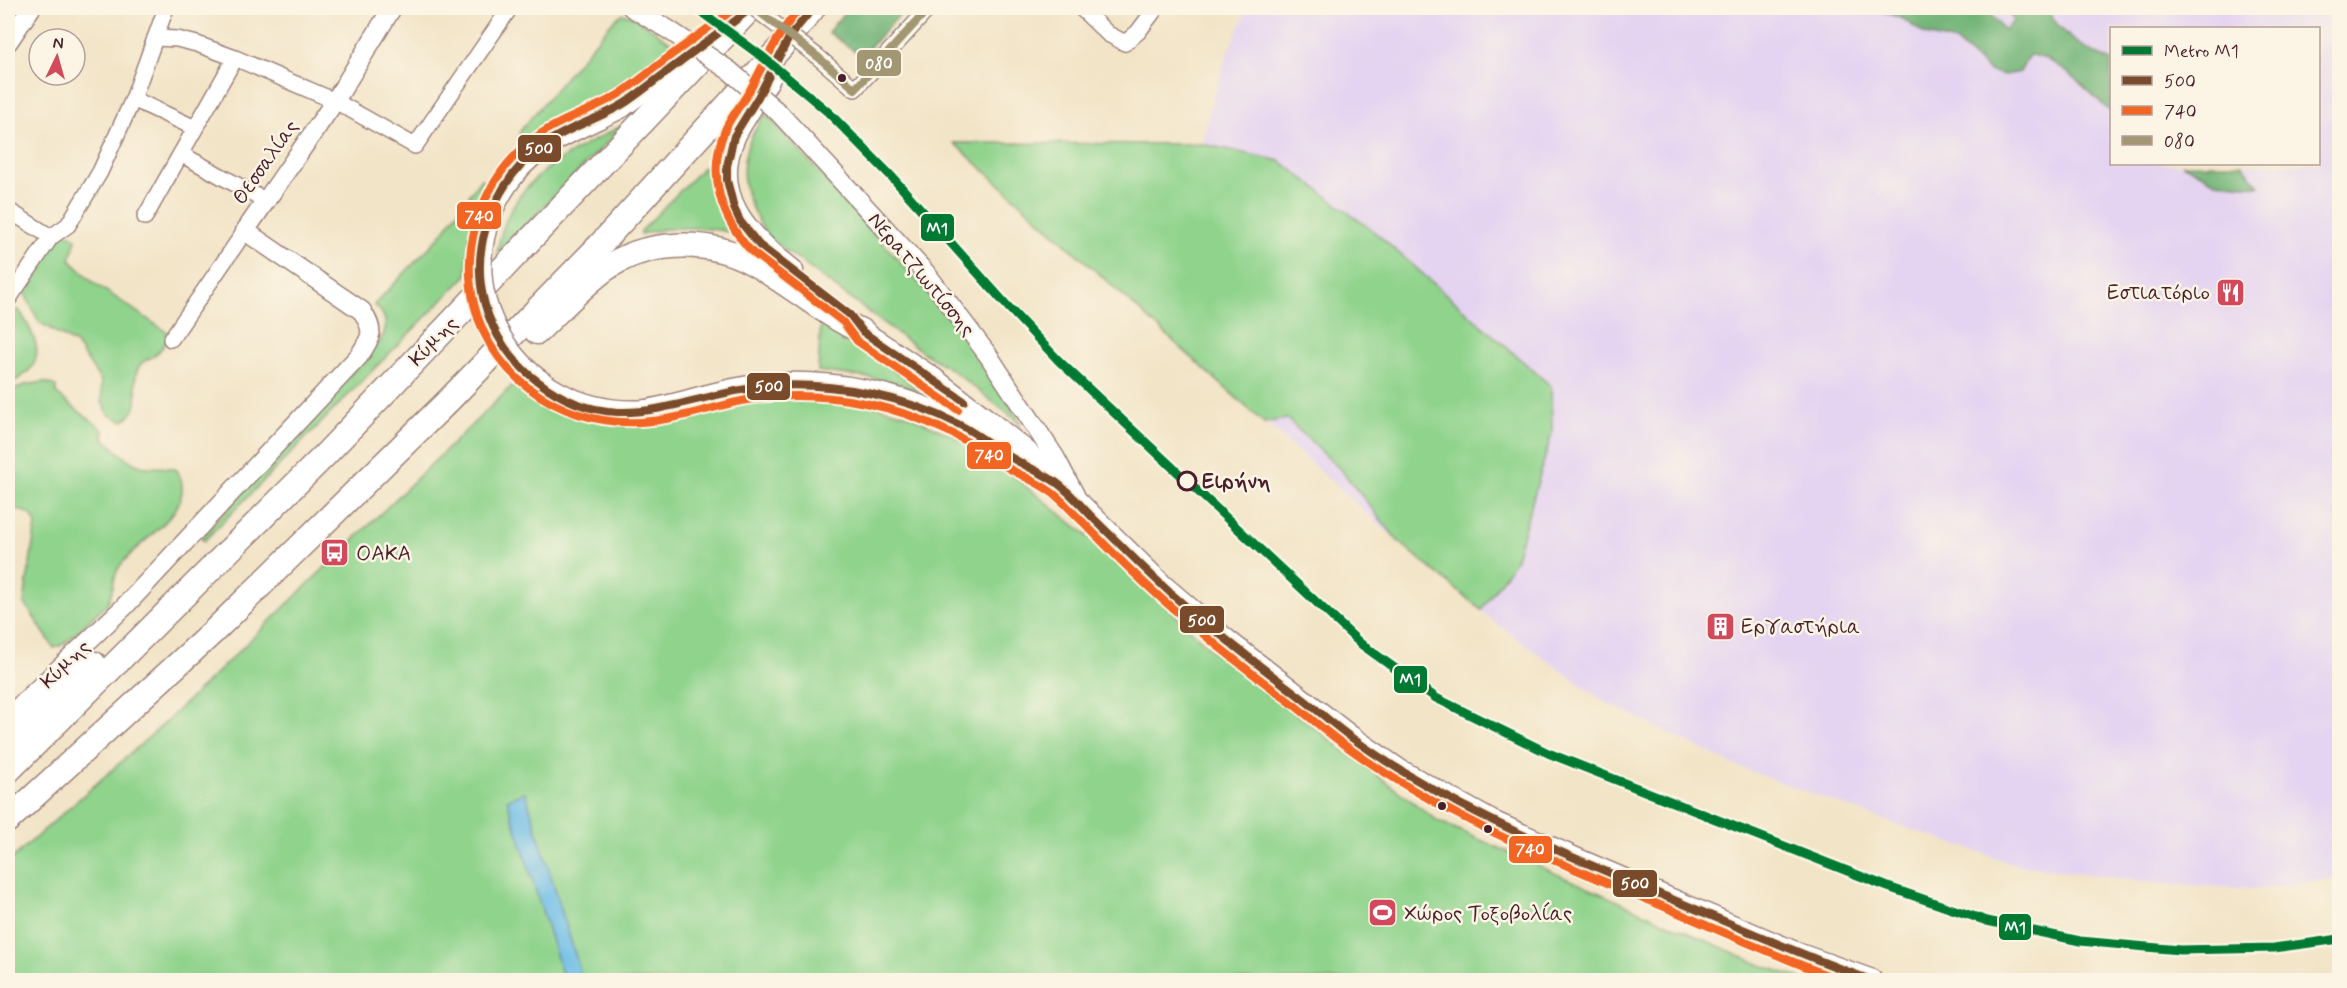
<svg xmlns="http://www.w3.org/2000/svg" width="2347" height="988" font-family="Mynerve,sans-serif">
	<style>
		.built { fill: #e4d3f1; fill-rule: evenodd }
		.green { fill: #8fd38c; stroke: #6c795c; stroke-width: 1.5 }
		.forest { fill: #73b578; stroke: #5e6a52; stroke-width: 1.5 }
		.water { fill: #6bbce6; stroke: #5a6e88; stroke-width: 1.5 }
		.lines { fill: none; stroke-linecap: round; stroke-linejoin: round }
		.minor-casing { stroke: #9e8279; stroke-width: 18 }
		.tertiary-casing { stroke: #9e8279; stroke-width: 21 }
		.secondary-casing { stroke: #9e8279; stroke-width: 24 }
		.primary-casing { stroke: #9e8279; stroke-width: 27 }
		.minor { stroke: #fff; stroke-width: 15 }
		.tertiary { stroke: #fff; stroke-width: 18 }
		.secondary { stroke: #fff; stroke-width: 21 }
		.primary { stroke: #fff; stroke-width: 24 }
		.minor-bridge-casing { stroke: #9e8279; stroke-width: 18; stroke-linecap: butt }
		.tertiary-bridge-casing { stroke: #9e8279; stroke-width: 21; stroke-linecap: butt }
		.primary-bridge-casing { stroke: #9e8279; stroke-width: 27; stroke-linecap: butt }
		.minor-bridge { stroke: #fff; stroke-width: 15 }
		.tertiary-bridge { stroke: #fff; stroke-width: 18 }
		.primary-bridge { stroke: #fff; stroke-width: 24 }
		.bus-1-casing { stroke: #fcf5e5; stroke-width: 12 }
		.bus-2-casing { stroke: #fcf5e5; stroke-width: 12 }
		.bus-3-casing { stroke: #fcf5e5; stroke-width: 12 }
		.bus-1 { stroke: #7a4b2a; stroke-width: 8 }
		.bus-2 { stroke: #f26522; stroke-width: 8 }
		.bus-3 { stroke: #a29772; stroke-width: 8 }
		.metro-1-casing { stroke: #fcf5e5; stroke-width: 14 }
		.metro-1 { stroke: #007a33; stroke-width: 9 }
		.bus-dot { fill: #4a1f2b; stroke: #fcf5e5; stroke-width: 2 }
		.stop-dot { fill: #fcf5e5; stroke: #4a1f2b; stroke-width: 3 }
		.labels { text-anchor: middle; stroke-width: 5; stroke-linejoin: round; paint-order: stroke }
		.street-label { font-size: 21px; fill: #4a1f2b; stroke: #fcf5e5 }
		.poi-label { font-size: 21px; fill: #4a1f2b; stroke: #fcf5e5; text-anchor: start }
		.stop-label { font-size: 21px; font-weight: bold; fill: #4a1f2b; stroke: #fcf5e5; text-anchor: start }
		.line-badge { stroke: #fcf5e5; stroke-width: 2 }
		.badge-label { font-size: 16px; text-anchor: middle; font-weight: bold; fill: #fff }
	</style>
	<rect width="100%" height="100%" fill="#fcf5e5"/>
	<filter id="ink" filterUnits="userSpaceOnUse"><feTurbulence type="fractalNoise" baseFrequency=".0167" numOctaves="2"/><feDisplacementMap in="SourceGraphic" scale="12" xChannelSelector="R" yChannelSelector="G"/><feConvolveMatrix kernelMatrix="1 2 1 2 8 2 1 2 1" color-interpolation-filters="sRGB"/></filter>
	<filter id="wash" filterUnits="userSpaceOnUse"><feTurbulence type="fractalNoise" baseFrequency=".008" numOctaves="4" result="noise"/><feDisplacementMap in="SourceGraphic" scale="24" xChannelSelector="R" yChannelSelector="G"/><feGaussianBlur stdDeviation="1.35" result="paint"/><feColorMatrix in="noise" values="0 0 0 0 0 0 0 0 0 0 0 0 0 0 0 0 0 1.4 0 .05"/><feComposite in="paint" operator="in"/></filter>
	<g filter="url(#wash)">
		<rect width="100%" height="100%" fill="#f2e4c7"/>
		<path class="built" d="M1248,8H2339V878L2260,889L2165,884L2017,865L1872,816L1734,765L1603,701L1496,623L1398,541L954,143L1202,144L1209,112L1226,57ZM2112,28H2318V164H2112Z"/>
		<g class="green">
			<path d="M622,14L633,16L676,46L642,72L560,118L520,146L518,143L520,131L613,21Z"/>
			<path d="M766,114L923,287L973,347L1022,425L951,369L924,353L769,238C740,195 731,158 766,114Z"/>
			<path d="M623,125L620,129L497,254C507,179 564,157 623,125Z"/>
			<path d="M954,143L1202,144L1280,161L1377,234L1551,386L1552,433L1515,561L1481,610L1398,541L1341,470L1287,419L1264,423Z"/>
			<path d="M715,155C716,182 717,204 730,228L729,232C699,226 671,226 641,234V231Z"/>
			<path d="M481,179L488,183L471,224L467,275L204,541L201,538L379,343C388,329 389,316 374,305L441,235Z"/>
			<path d="M66,232L76,239L70,260L94,283L171,335C166,341 162,349 156,354C152,358 144,360 140,365C127,383 149,405 123,421L109,415L102,402L101,381L76,344L39,322L24,292L25,286L45,250Z"/>
			<path d="M19,310C40,343 49,366 8,384V311Z"/>
			<path d="M821,322L901,375L920,392L896,383L871,378L818,371Z"/>
			<path d="M44,382L56,386V393C71,407 89,417 104,431L103,438C115,448 131,467 148,467C159,468 166,466 177,470C201,512 136,539 118,569C112,580 114,593 107,604L64,644L54,648L24,602L36,524L31,514L8,506V392L25,385Z"/>
			<path d="M514,384L566,414L625,422L773,396H836L906,414L966,442L1018,480L1119,561L1215,653L1438,821L1761,965L1805,980H8V862L166,722Z"/>
		</g>
		<g class="forest">
			<path d="M848,8H906L862,56L828,32Z"/>
			<path d="M1874,8H1940L1943,11L1967,8L1989,13L2004,30L2013,22L2008,8H2048C2057,34 2087,50 2111,61V112C2090,93 2057,56 2029,55L2020,72L2005,75L1989,71L1956,42L1926,35L1903,19Z"/>
			<path d="M2182,164H2243L2259,186L2216,182Z"/>
		</g>
		<path class="water" d="M525,792L583,980H564L507,800Z"/>
	</g>
	<g filter="url(#ink)">
		<g class="lines">
			<defs>
				<g id="minor">
					<path d="M1081,8L1108,34L1125,43L1138,32L1156,8"/>
					<path d="M155,38L177,39L197,44L235,58L335,101L415,146L510,8"/>
					<path d="M818,57L855,89L929,8"/>
					<path d="M133,99L195,128"/>
					<path d="M181,154L266,201"/>
					<path d="M8,210L51,237"/>
					<path d="M145,217L235,58"/>
					<path d="M8,300L51,237L68,225L100,172L133,99L166,8"/>
					<path d="M171,339L245,231"/>
				</g>
				<g id="tertiary">
					<path d="M632,8L669,30"/>
					<path d="M8,42L31,8"/>
					<path d="M779,113L926,273L988,355L1055,457L1075,495"/>
					<path d="M8,717L124,607L359,356C372,336 375,332 362,311L245,231L335,101L392,8"/>
				</g>
				<path id="secondary" d="M863,332L934,379L991,423L1027,452L1162,585L1225,639L1351,737L1399,770L1491,821L1579,860L1801,955L1871,980"/>
				<g id="primary">
					<path d="M770,74C759,95 744,114 734,134C706,195 746,236 791,271"/>
					<path d="M620,106L693,52"/>
					<path d="M537,332C559,311 580,288 604,270C644,240 708,238 751,262C790,283 823,314 863,332"/>
					<path d="M647,412C684,405 721,391 758,387C826,379 901,394 961,426C994,444 1026,465 1059,484"/>
					<path d="M8,743L94,664"/>
					<path d="M8,771L324,456L751,8"/>
					<path d="M8,820L212,633L448,401L599,246L791,36L813,8"/>
				</g>
			</defs>
			<use href="#minor" class="minor-casing"/>
			<use href="#tertiary" class="tertiary-casing"/>
			<use href="#secondary" class="secondary-casing"/>
			<use href="#primary" class="primary-casing"/>
			<use href="#minor" class="minor"/>
			<use href="#tertiary" class="tertiary"/>
			<use href="#secondary" class="secondary"/>
			<use href="#primary" class="primary"/>
			<defs>
				<path id="minor-bridge" d="M754,8L818,57"/>
				<path id="tertiary-bridge" d="M669,30L730,71L779,113"/>
				<path id="primary-bridge" d="M620,106C583,125 540,139 513,173C428,280 515,423 647,412"/>
			</defs>
			<use href="#minor-bridge" class="minor-bridge-casing"/>
			<use href="#tertiary-bridge" class="tertiary-bridge-casing"/>
			<use href="#primary-bridge" class="primary-bridge-casing"/>
			<use href="#minor-bridge" class="minor-bridge"/>
			<use href="#tertiary-bridge" class="tertiary-bridge"/>
			<use href="#primary-bridge" class="primary-bridge"/>
			<defs>
				<g id="bus-1">
					<path d="M751,8C727,28 702,45 677,64C661,76 645,89 628,101C603,118 572,125 546,143C496,178 468,245 485,305C493,334 512,362 536,380C619,445 684,392 772,386C835,382 904,396 960,425C979,435 995,448 1012,458C1027,467 1043,473 1057,483C1071,493 1082,507 1094,519C1121,545 1147,572 1175,597C1216,633 1260,666 1303,699C1320,712 1335,726 1352,738C1446,806 1555,850 1662,895C1732,924 1800,955 1871,980"/>
					<path d="M813,8L790,36L758,97L734,136L727,166V180L734,208L740,221L759,245L850,315L863,332L964,401"/>
				</g>
				<g id="bus-2">
					<path d="M735,8C714,24 692,40 670,56C654,68 638,82 621,93C596,109 565,117 540,134C486,172 459,240 474,304C493,384 573,431 652,421C693,417 731,399 771,397C832,392 895,405 949,432C971,442 989,457 1010,469C1024,477 1040,483 1054,494C1064,502 1073,513 1083,522C1109,549 1135,575 1163,600C1204,636 1247,670 1290,702C1309,716 1326,732 1346,746C1439,814 1547,858 1653,902C1716,929 1777,957 1841,980"/>
					<path d="M800,8C779,32 767,58 752,86C744,102 732,114 725,130C706,174 721,220 753,253L843,322L857,341L958,410"/>
				</g>
				<path id="bus-3" d="M754,8L818,57L855,89L929,8"/>
			</defs>
			<use href="#bus-1" class="bus-1-casing"/>
			<use href="#bus-2" class="bus-2-casing"/>
			<use href="#bus-3" class="bus-3-casing"/>
			<use href="#bus-1" class="bus-1"/>
			<use href="#bus-2" class="bus-2"/>
			<use href="#bus-3" class="bus-3"/>
			<defs>
				<path id="metro-1" d="M696,8L764,58L828,112L892,177L1010,309L1059,361L1361,644L1436,698L1548,753L1888,887L1987,921L2080,941L2180,950L2274,948L2340,939"/>
			</defs>
			<use href="#metro-1" class="metro-1-casing"/>
			<use href="#metro-1" class="metro-1"/>
		</g>
	</g>
	<defs>
		<symbol id="restaurant-square" viewBox="-11 -11 22 22"><rect x="-9" y="-9" width="18" height="18" rx="4" fill="#d1495b" stroke="#fcf5e5"/><path d="M-5-6h1v4h1v-4h1v4h1v-4h1v5L-1.5 .5V6h-2V.5L-5-1ZM5-6V6H3V1.5H1.5Q1.5-4 5-6Z" fill="#fff"/></symbol>
		<symbol id="bus-square" viewBox="-11 -11 22 22"><rect x="-9" y="-9" width="18" height="18" rx="4" fill="#d1495b" stroke="#fcf5e5"/><path d="M-5-6H5V4H4V6H2V4H-2V6H-4V4H-5ZM-3.5-4V0h7V-4ZM-3.5 1.2v1.5H-2V1.2ZM2 1.2v1.5H3.5V1.2Z" fill="#fff"/></symbol>
		<symbol id="building-square" viewBox="-11 -11 22 22"><rect x="-9" y="-9" width="18" height="18" rx="4" fill="#d1495b" stroke="#fcf5e5"/><path d="M-4-6H4V6H1V3H-1V6H-4ZM-2.5-4.3h1.7v1.8h-1.7ZM.8-4.3h1.7v1.8H.8ZM-2.5-1h1.7V.8h-1.7ZM.8-1h1.7V.8H.8Z" fill="#fff"/></symbol>
		<symbol id="stadium-square" viewBox="-11 -11 22 22"><rect x="-9" y="-9" width="18" height="18" rx="4" fill="#d1495b" stroke="#fcf5e5"/><path d="M0-5a6.5 5 0 1 0 0 10a6.5 5 0 1 0 0-10ZM-3.5-1.8h7v3.6h-7Z" fill="#fff"/></symbol>
	</defs>
	<g fill-rule="evenodd">
		<use href="#restaurant-square" x="2214" y="276" width="33" height="33"/>
		<use href="#bus-square" x="318" y="536" width="33" height="33"/>
		<use href="#building-square" x="1704" y="610" width="33" height="33"/>
		<use href="#stadium-square" x="1366" y="896" width="33" height="33"/>
	</g>
	<g class="bus-dot">
		<circle cx="842" cy="78" r="5"/>
		<circle cx="1442" cy="806" r="5"/>
		<circle cx="1488" cy="829" r="5"/>
	</g>
	<circle class="stop-dot" cx="1187" cy="481" r="9"/>
	<g class="labels">
		<g class="street-label">
			<text transform="translate(265 162) rotate(-55)" y="7">Θεσσαλίας</text>
			<text transform="translate(922 274) rotate(50)" y="7">Νερατζιωτίσσης</text>
			<text transform="translate(433 341) rotate(-46)" y="7">Κύμης</text>
			<text transform="translate(65 664) rotate(-44)" y="7">Κύμης</text>
		</g>
		<g class="poi-label">
			<text x="2210" y="299" text-anchor="end">Εστιατόριο</text>
			<text x="356" y="560">ΟΑΚΑ</text>
			<text x="1741" y="633">Εργαστήρια</text>
			<text x="1404" y="920">Χώρος Τοξοβολίας</text>
		</g>
		<g class="stop-label">
			<text x="1202" y="488">Ειρήνη</text>
		</g>
	</g>
	<g class="line-badge">
		<rect x="856" y="49" width="46" height="28" rx="6" fill="#a29772"/>
		<rect x="517" y="134" width="45" height="29" rx="6" fill="#7a4b2a"/>
		<rect x="456" y="201" width="46" height="29" rx="6" fill="#f26522"/>
		<rect x="920" y="213" width="35" height="29" rx="6" fill="#007a33"/>
		<rect x="746" y="372" width="45" height="29" rx="6" fill="#7a4b2a"/>
		<rect x="966" y="441" width="46" height="29" rx="6" fill="#f26522"/>
		<rect x="1179" y="605" width="46" height="29" rx="6" fill="#7a4b2a"/>
		<rect x="1393" y="665" width="35" height="29" rx="6" fill="#007a33"/>
		<rect x="1508" y="835" width="45" height="29" rx="6" fill="#f26522"/>
		<rect x="1612" y="869" width="46" height="29" rx="6" fill="#7a4b2a"/>
		<rect x="1998" y="913" width="34" height="28" rx="6" fill="#007a33"/>
	</g>
	<g class="badge-label">
		<text x="879" y="69">080</text>
		<text x="539" y="154">500</text>
		<text x="479" y="222">740</text>
		<text x="937" y="234">Μ1</text>
		<text x="769" y="392">500</text>
		<text x="989" y="461">740</text>
		<text x="1202" y="626">500</text>
		<text x="1410" y="685">Μ1</text>
		<text x="1530" y="855">740</text>
		<text x="1635" y="889">500</text>
		<text x="2015" y="933">Μ1</text>
	</g>
	<rect width="2347" height="988" fill="none" stroke="#fcf5e5" stroke-width="30"/>
	<rect x="2110" y="27" width="210" height="138" fill="#fcf5e5" stroke="#b59f9b" stroke-width="1.5"/>
	<rect x="2122" y="46" width="30" height="9" fill="#007a33" stroke="#b59f9b" stroke-width="1.5"/>
	<text x="2164" y="57" font-size="18" fill="#4a1f2b">Metro Μ1</text>
	<rect x="2122" y="76" width="30" height="9" fill="#7a4b2a" stroke="#b59f9b" stroke-width="1.5"/>
	<text x="2164" y="87" font-size="18" fill="#4a1f2b">500</text>
	<rect x="2122" y="106" width="30" height="9" fill="#f26522" stroke="#b59f9b" stroke-width="1.5"/>
	<text x="2164" y="117" font-size="18" fill="#4a1f2b">740</text>
	<rect x="2122" y="136" width="30" height="9" fill="#a29772" stroke="#b59f9b" stroke-width="1.5"/>
	<text x="2164" y="147" font-size="18" fill="#4a1f2b">080</text>
	<g transform="translate(57 57) rotate(5)"><circle r="28" fill="#fcf5e5" stroke="#b59f9b" stroke-width="1.5"/>
	<path d="M0-4.5L10 22L0 15L-10 22Z" fill="#d1495b"/>
	<text y="-9" font-size="16" font-weight="bold" text-anchor="middle" fill="#4a1f2b">N</text>
	</g>
</svg>
